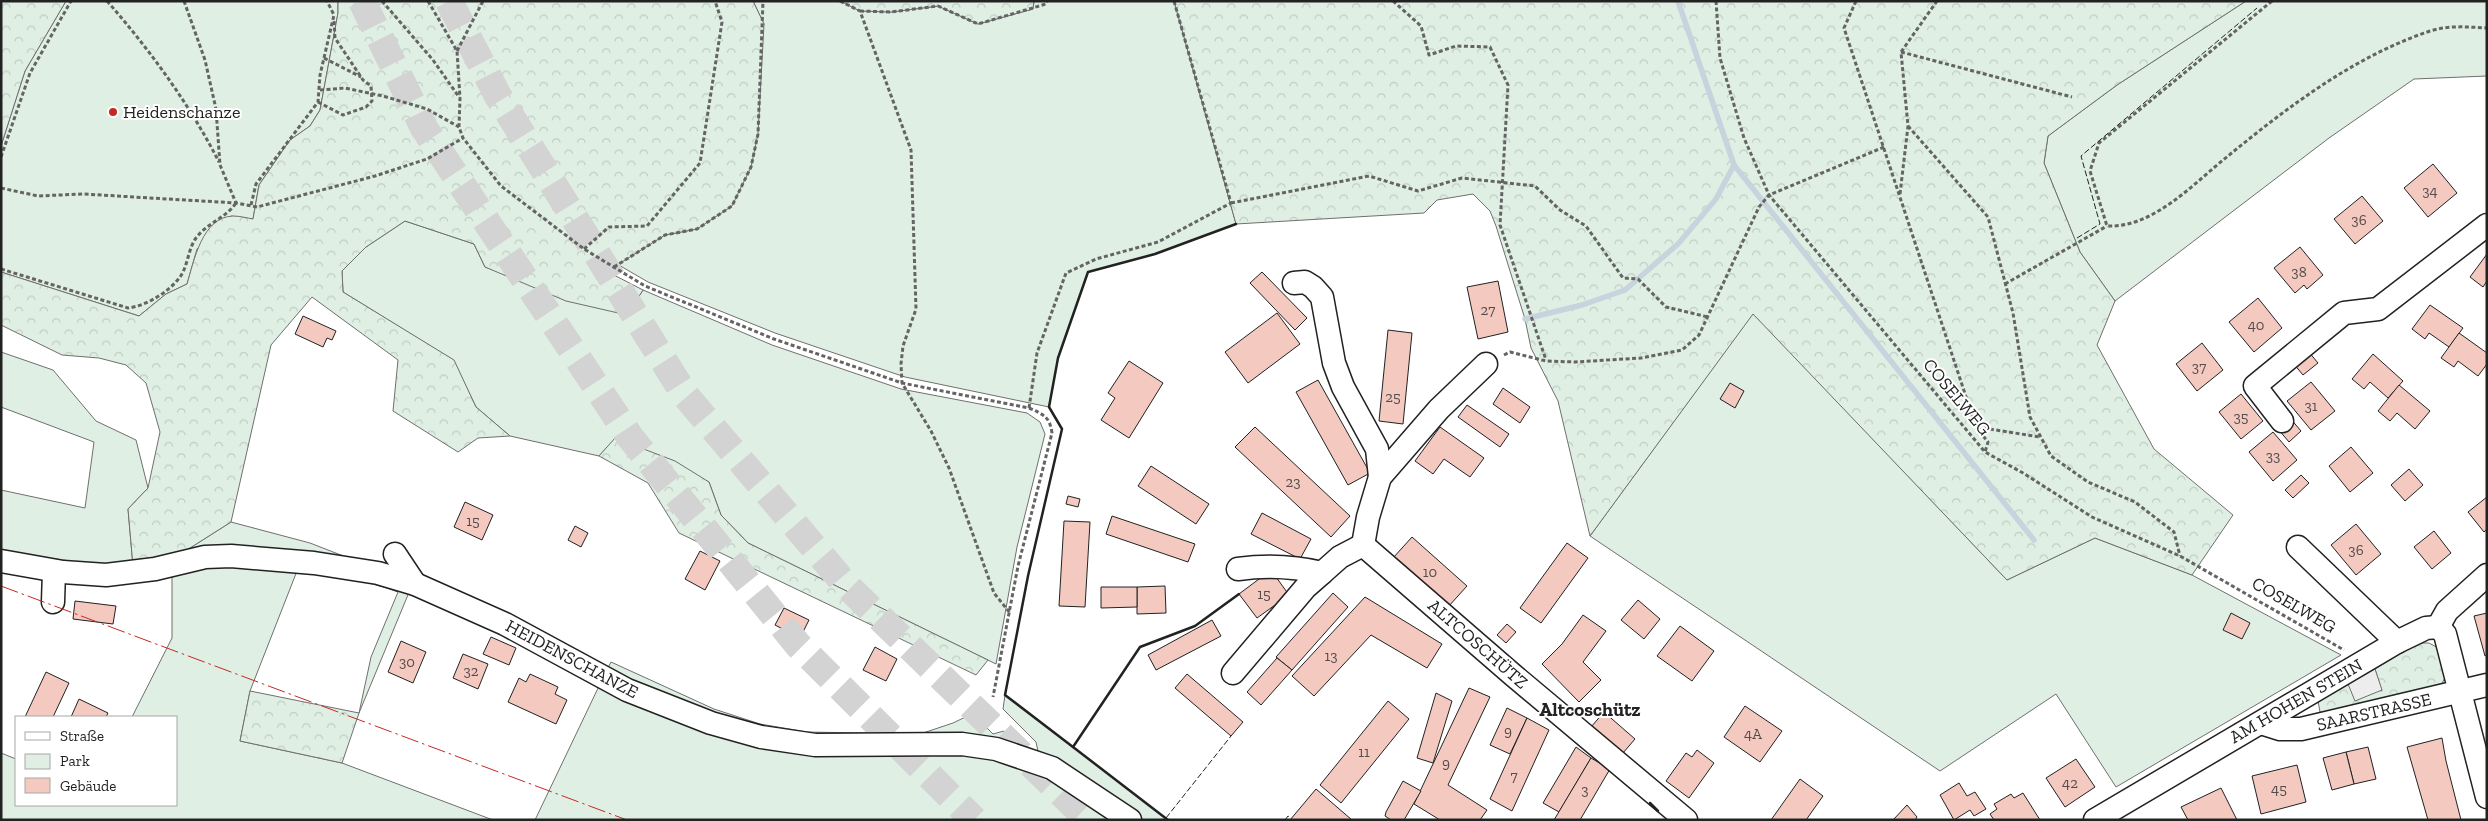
<svg xmlns="http://www.w3.org/2000/svg" width="2488" height="821" font-family="'Zilla Slab',serif">
	<style>
		.green { fill: #e0efe3; stroke: #6f6f6f }
		.forest { fill: url(#forest-crowns); stroke: #6f6f6f }
		.parking { fill: #ededed; stroke: #6f6f6f }
		.lines { fill: none; stroke-linecap: round; stroke-linejoin: round }
		.stream { stroke: #c7d3dd; stroke-width: 5.5 }
		.building { fill: #f3c9c0; stroke: #222 }
		.highway-tunnel { stroke: #d3d3d3; stroke-width: 28; stroke-dasharray: 28 14; stroke-linecap: butt }
		.minor-casing { stroke: #222; stroke-width: 25 }
		.path { stroke: #646464; stroke-width: 3; stroke-dasharray: 4 2.5; stroke-linecap: butt }
		.minor { stroke: #fff; stroke-width: 22 }
		.fence { stroke: #222; stroke-width: 1; stroke-dasharray: 6 2.5; stroke-linecap: butt }
		.wall { stroke: #222; stroke-width: 2.5 }
		.power { stroke: #c62828; stroke-width: 1; stroke-dasharray: 18 4 2.5 4; stroke-linecap: butt }
		.poi-dot { fill: #c62828; stroke: #fff; stroke-width: 2 }
		.labels { text-anchor: middle; stroke-width: 4; stroke-linejoin: round; paint-order: stroke }
		.number-label { font-size: 15px; fill: #564c4a }
		.poi-label { font-size: 18px; fill: #222; stroke: #fff; text-anchor: start }
		.street-label { font-size: 18px; fill: #222; stroke: #fff }
		.neighbourhood-label { font-size: 19px; font-weight: bold; fill: #222; stroke: #fff }
	</style>
	<defs>
		<pattern id="forest-crowns" width="20" height="18" patternUnits="userSpaceOnUse" patternTransform="scale(1.25)"><rect width="20" height="18" fill="#e0efe3"/><path d="M2 6a3 3 0 1 1 6 0M12 15a3 3 0 1 1 6 0" fill="none" stroke="#c0cdc2"/></pattern>
	</defs>
	<rect width="100%" height="100%" fill="#fff"/>
	<g class="green">
		<path d="M66,1H338V13L320,110L310,126L290,140L259,185L253,219L231,216L197,249L187,284L166,294L139,316L1,272V146L25,71Z"/>
		<path d="M753,1H840L860,11L891,12L938,6L978,24L1033,9L1034,1H1174L1236,224L1155,254L1088,272L1058,358L1049,407L905,377L775,333L648,282L617,264L665,235L697,229L764,24Z"/>
		<path d="M2246,1H2487V76L2414,79L2329,138L2115,301L2080,252L2044,163L2048,136L2117,85Z"/>
		<path d="M405,221L474,244L485,267L627,315L643,290L772,345L901,389L1027,413L1040,422L1045,434L1017,547L996,664L748,543L721,515L709,482L615,439L599,456L510,436L476,407L453,360L343,292L342,271L366,247Z"/>
		<path d="M1753,313L2007,580L2095,538L2192,575L2341,655L2116,787L2056,694L1940,771L1590,536Z"/>
		<path d="M1,352L53,370L96,421L136,440L148,488L128,509L133,566L114,568L1,552V490L85,508L94,442L1,407Z"/>
		<path d="M231,522L310,543L346,557L179,555Z"/>
		<path d="M239,561L354,574L410,590L359,713L371,657L398,592C364,579 332,576 297,571L250,691L240,741L342,763L493,820H1V753L16,759V805H176V717H132L172,638V571L206,563Z"/>
		<path d="M611,662L714,709L760,724L807,732L920,734L953,723L986,707L979,720L993,734L1004,731L1017,746L827,740L757,729L606,671Z"/>
		<path d="M600,684L685,721L945,748L1020,761L1120,820H535Z"/>
		<path d="M1005,695L1168,820H1139L1039,756L1036,742L1003,709Z"/>
	</g>
	<g class="forest">
		<path d="M1,1H66L25,71L1,146Z"/>
		<path d="M338,1H753L764,24L758,134L751,167L732,206L697,229L665,235L614,267L610,273L643,290L627,315L566,301L485,267L474,244L405,221L366,247L342,271L343,292L454,360L476,407L510,436L478,438L458,452L393,411L398,360L312,297L271,345L231,522L179,555L133,566L128,509L148,488L160,432L146,383L126,365L99,358L62,355L1,325V272L139,316L166,294L187,284C194,261 202,217 233,216C240,216 247,218 253,219L259,185L290,140L310,126L320,110L338,13Z"/>
		<path d="M840,1H1034L1033,9L978,24L938,6L891,12L860,11Z"/>
		<path d="M1174,1H2246L2117,85L2048,136L2044,163L2080,252L2115,301L2097,345L2154,449L2233,515L2192,575L2095,538L2007,580L1753,314L1590,536L1558,401L1531,348L1525,319L1496,226L1490,211L1473,194L1437,200L1424,213L1236,224Z"/>
		<path d="M615,438L675,461L709,482L721,515L748,543L988,660L976,675L679,533L648,483L599,456Z"/>
		<path d="M2421,643H2429L2440,649L2446,676L2441,685L2324,714L2320,712L2318,701L2348,684L2382,691L2375,669L2413,646Z"/>
		<path d="M250,691L359,713L342,763L240,741Z"/>
	</g>
	<path class="parking" d="M2375,669L2382,690L2355,701L2348,684Z"/>
	<g class="lines">
		<g class="stream">
			<path d="M1678,1L1734,165L2034,540"/>
			<path d="M1525,319L1582,305L1625,290L1678,244L1716,199L1734,165"/>
		</g>
	</g>
	<g class="building">
		<path d="M2433,164L2457,193L2428,217L2404,188Z"/>
		<path d="M2362,196L2383,221L2355,244L2334,219Z"/>
		<path d="M2300,247L2323,275L2307,289L2304,285L2295,293L2274,268Z"/>
		<path d="M2487,254V281L2483,287L2470,277Z"/>
		<path d="M1262,272L1307,318L1295,330L1250,283Z"/>
		<path d="M1498,281L1508,332L1478,339L1467,287Z"/>
		<path d="M2258,298L2282,328L2254,352L2229,322Z"/>
		<path d="M2430,305L2463,328L2449,347L2429,333L2425,339L2412,329Z"/>
		<path d="M1277,313L1300,344L1248,383L1225,352Z"/>
		<path d="M303,316L336,331L332,340L327,338L323,347L295,334Z"/>
		<path d="M1388,330L1412,333L1403,424L1379,421Z"/>
		<path d="M2459,333L2487,353V364L2478,376L2458,361L2454,367L2441,358Z"/>
		<path d="M2202,343L2223,370L2197,391L2176,364Z"/>
		<path d="M2308,351L2318,363L2303,375L2293,363Z"/>
		<path d="M2373,354L2403,381L2388,398L2370,382L2364,389L2352,379Z"/>
		<path d="M1129,361L1163,383L1129,438L1101,420L1115,398L1108,393Z"/>
		<path d="M1318,380L1370,473L1348,485L1296,392Z"/>
		<path d="M2311,382L2335,411L2311,430L2287,401Z"/>
		<path d="M1730,383L1744,391L1735,408L1720,399Z"/>
		<path d="M2399,385L2430,411L2415,429L2397,413L2390,421L2378,411Z"/>
		<path d="M1503,388L1530,407L1520,423L1493,404Z"/>
		<path d="M2241,394L2263,421L2241,439L2219,412Z"/>
		<path d="M1467,405L1509,434L1500,447L1458,417Z"/>
		<path d="M2290,418L2301,431L2289,442L2278,429Z"/>
		<path d="M1255,427L1350,516L1331,537L1235,447Z"/>
		<path d="M1440,427L1484,458L1470,477L1444,459L1433,474L1415,461Z"/>
		<path d="M2273,432L2297,460L2273,481L2249,452Z"/>
		<path d="M2351,447L2373,473L2350,492L2329,466Z"/>
		<path d="M1151,466L1209,504L1196,524L1138,486Z"/>
		<path d="M2409,469L2423,485L2405,501L2391,485Z"/>
		<path d="M2301,475L2309,483L2293,498L2285,490Z"/>
		<path d="M1068,496L1080,499L1078,507L1066,504Z"/>
		<path d="M2487,497V529L2484,532L2468,512Z"/>
		<path d="M465,502L493,515L482,540L454,527Z"/>
		<path d="M1262,513L1311,539L1300,559L1251,534Z"/>
		<path d="M1112,516L1195,544L1188,562L1106,534Z"/>
		<path d="M1064,521L1090,522L1085,607L1059,606Z"/>
		<path d="M2356,524L2381,554L2356,575L2331,545Z"/>
		<path d="M575,526L588,533L581,547L568,540Z"/>
		<path d="M2434,531L2451,553L2432,569L2414,547Z"/>
		<path d="M1412,537L1467,586L1448,607L1393,558Z"/>
		<path d="M1567,543L1588,558L1541,623L1520,608Z"/>
		<path d="M700,551L720,561L705,590L685,579Z"/>
		<path d="M1271,570L1289,595L1257,618L1239,594Z"/>
		<path d="M1165,586L1166,613L1137,614V587Z"/>
		<path d="M1101,587H1137V607L1101,608Z"/>
		<path d="M1333,593L1348,607L1292,670L1276,657Z"/>
		<path d="M1365,597L1442,644L1427,668L1371,635L1314,696L1292,676Z"/>
		<path d="M1638,600L1660,619L1644,639L1621,620Z"/>
		<path d="M75,601L116,606L113,624L73,619Z"/>
		<path d="M784,608L809,620L800,638L775,625Z"/>
		<path d="M2231,613L2250,623L2242,639L2223,630Z"/>
		<path d="M2487,613V655L2485,656L2474,616Z"/>
		<path d="M1583,615L1606,631L1583,662L1601,680L1579,702L1542,664L1562,644Z"/>
		<path d="M1212,620L1221,636L1156,670L1148,655Z"/>
		<path d="M1507,624L1516,632L1506,643L1497,635Z"/>
		<path d="M1680,626L1714,651L1692,681L1657,656Z"/>
		<path d="M491,637L516,648L509,665L483,654Z"/>
		<path d="M401,641L426,652L413,683L388,672Z"/>
		<path d="M875,647L897,659L886,681L863,670Z"/>
		<path d="M463,654L488,664L478,689L453,678Z"/>
		<path d="M1277,658L1292,670L1261,705L1247,692Z"/>
		<path d="M46,672L69,683L53,717H25Z"/>
		<path d="M530,674L558,687L555,694L567,700L556,724L508,702L519,678L526,682Z"/>
		<path d="M1187,674L1243,722L1231,736L1175,688Z"/>
		<path d="M1469,688L1490,697L1448,785L1487,810L1480,820H1440L1414,804Z"/>
		<path d="M1436,693L1452,701L1433,763L1417,758Z"/>
		<path d="M79,699L108,713L106,717H71Z"/>
		<path d="M1388,701L1409,719L1341,803L1320,785Z"/>
		<path d="M1745,706L1782,731L1760,762L1724,737Z"/>
		<path d="M1507,708L1527,718L1510,754L1490,745Z"/>
		<path d="M1604,712L1635,739L1623,753L1591,727Z"/>
		<path d="M1527,718L1549,730L1512,811L1490,799Z"/>
		<path d="M2442,738L2446,761L2461,820H2428L2407,747Z"/>
		<path d="M1576,747L1591,758L1559,812L1543,803Z"/>
		<path d="M2368,747L2376,779L2354,784L2346,752Z"/>
		<path d="M1697,750L1714,763L1689,798L1666,781L1686,753L1692,757Z"/>
		<path d="M2346,752L2354,784L2332,790L2323,758Z"/>
		<path d="M1591,758L1610,769L1580,820H1554Z"/>
		<path d="M2076,759L2095,787L2065,807L2046,778Z"/>
		<path d="M2297,765L2306,802L2261,814L2252,776Z"/>
		<path d="M1800,779L1823,796L1806,820H1771Z"/>
		<path d="M1403,781L1421,791L1404,820H1391L1385,816L1386,812Z"/>
		<path d="M1959,783L1967,796L1975,792L1986,809L1974,816L1970,810L1954,820L1940,795Z"/>
		<path d="M2221,788L2237,820H2188L2181,807Z"/>
		<path d="M1316,789L1352,820H1290Z"/>
		<path d="M2023,793L2040,820H1994L1990,814L1997,809L1994,804L2011,794L2014,798Z"/>
		<path d="M1907,805L1917,817L1915,820H1893Z"/>
	</g>
	<g class="lines">
		<g class="highway-tunnel">
			<path d="M362,1L424,128L630,437L798,645L974,820"/>
			<path d="M449,1L498,96L685,395L845,584L1089,820"/>
		</g>
		<defs>
			<g id="minor">
				<path d="M1294,283L1305,282L1313,287L1322,297L1334,363L1343,387L1377,449L1380,477"/>
				<path d="M2282,421L2255,386L2344,313L2378,309L2487,225"/>
				<path d="M1363,545L1513,675L1686,820"/>
				<path d="M1363,545L1368,517L1380,477L1439,409L1486,364"/>
				<path d="M2298,547L2397,642"/>
				<path d="M395,554L415,584"/>
				<path d="M1,561L63,572L106,575L155,569L205,557L231,556L314,563L378,573L415,584L505,624L627,690L711,723L761,737L815,745L962,744L996,749L1052,768L1130,820"/>
				<path d="M1238,569C1267,565 1293,566 1322,573L1340,557L1363,545"/>
				<path d="M53,602L54,571"/>
				<path d="M2438,627L2445,634L2487,797"/>
				<path d="M2438,627L2447,611L2487,575"/>
				<path d="M1233,673L1306,587L1322,573"/>
				<path d="M2261,723L2280,729H2301L2487,685"/>
				<path d="M2095,820L2397,642L2426,628L2438,627"/>
			</g>
		</defs>
		<use href="#minor" class="minor-casing"/>
		<g class="path">
			<path d="M107,1C150,50 190,105 219,162"/>
			<path d="M184,1L205,60L216,109L220,165L236,203"/>
			<path d="M382,1L433,60L459,97"/>
			<path d="M428,1L457,51L460,98L459,127L463,138L501,186L584,249L645,286L774,339L902,383L1029,408C1043,414 1050,417 1052,433L1018,566L993,697"/>
			<path d="M840,1L860,11L911,150L916,309L903,346L901,364L902,383L931,431L949,468L994,593L1010,613"/>
			<path d="M1393,1L1421,26L1429,55L1456,46L1490,47L1508,85L1500,225L1546,360"/>
			<path d="M1716,1L1720,58L1744,138L1769,195L1985,452L2023,473L2092,517L2180,556L2344,650"/>
			<path d="M1856,1L1844,28L1976,427L1988,442L1985,452"/>
			<path d="M2272,1L2099,143L2090,171L2107,226C2154,228 2194,183 2228,156C2289,106 2355,56 2430,31C2449,25 2468,27 2487,28"/>
			<path d="M860,11L891,12L938,6L978,24L1046,4L1047,1"/>
			<path d="M457,51L483,1"/>
			<path d="M1901,52L2072,97"/>
			<path d="M324,58L361,77"/>
			<path d="M320,90L345,88L383,96L427,109L459,127"/>
			<path d="M318,102L343,115L366,107L372,101L371,86L363,80L335,38L334,20"/>
			<path d="M1908,126L1988,217L2013,313L2030,417L2051,456L2088,482L2135,502L2174,532L2180,556"/>
			<path d="M1,157L30,73L71,1"/>
			<path d="M1,188L38,196L83,194L236,203L257,207L375,176L427,159L463,138"/>
			<path d="M1900,194L1908,126L1901,52L1937,1"/>
			<path d="M1231,203L1369,176L1418,191L1462,178L1535,186L1560,210L1586,226L1623,278L1638,279L1666,307L1708,317"/>
			<path d="M251,205L256,184L318,102L320,75L334,15L327,1"/>
			<path d="M584,249L609,227L647,226L700,163L722,22L715,1"/>
			<path d="M614,267L665,235L697,229L732,206L751,167L758,134L763,1"/>
			<path d="M1,269L128,308C146,306 169,292 180,277C188,266 188,249 196,238C207,223 226,218 236,203"/>
			<path d="M2005,284L2107,226"/>
			<path d="M1504,355L1510,352L1546,361L1575,362L1641,358L1682,350L1699,335L1759,207L1769,195L1884,147"/>
			<path d="M1029,408L1037,353L1066,273L1096,259L1158,242L1231,203L1174,1"/>
			<path d="M1977,427L2040,437"/>
		</g>
		<use href="#minor" class="minor"/>
		<g class="fence">
			<path d="M2077,238L2100,224L2081,156L2257,8"/>
			<path d="M1166,818L1231,736"/>
			<path d="M1285,820L1288,816L1291,818"/>
		</g>
		<g class="wall">
			<path d="M1073,747L1005,695L1028,576L1062,429L1049,407L1058,358L1088,272L1155,254L1236,224"/>
			<path d="M1650,803L1658,811"/>
			<path d="M1168,820L1073,747L1140,647L1195,626L1239,594"/>
		</g>
		<path class="power" d="M1,586L627,820"/>
	</g>
	<circle class="poi-dot" cx="113" cy="112" r="5"/>
	<g class="labels">
		<g class="number-label">
			<text x="2430" y="196">34</text>
			<text x="2359" y="225">36</text>
			<text x="2299" y="277">38</text>
			<text x="1488" y="315">27</text>
			<text x="2256" y="330">40</text>
			<text x="2199" y="372">37</text>
			<text x="1393" y="402">25</text>
			<text x="2311" y="411">31</text>
			<text x="2241" y="422">35</text>
			<text x="2273" y="461">33</text>
			<text x="1293" y="487">23</text>
			<text x="473" y="526">15</text>
			<text x="2356" y="555">36</text>
			<text x="1430" y="577">10</text>
			<text x="1264" y="599">15</text>
			<text x="1331" y="661">13</text>
			<text x="407" y="667">30</text>
			<text x="471" y="676">32</text>
			<text x="1508" y="736">9</text>
			<text x="1753" y="739">4A</text>
			<text x="1364" y="757">11</text>
			<text x="1446" y="768">9</text>
			<text x="1514" y="781">7</text>
			<text x="2070" y="788">42</text>
			<text x="2279" y="794">45</text>
			<text x="1585" y="795">3</text>
		</g>
		<g class="poi-label">
			<text x="123" y="118">Heidenschanze</text>
		</g>
		<g class="street-label">
			<text transform="translate(1957 397) rotate(50)" y="6">COSELWEG</text>
			<text transform="translate(2294 605) rotate(30)" y="6">COSELWEG</text>
			<text transform="translate(1478 644) rotate(41)" y="6">ALTCOSCHÜTZ</text>
			<text transform="translate(572 659) rotate(28)" y="6">HEIDENSCHANZE</text>
			<text transform="translate(2296 701) rotate(-30)" y="6">AM HOHEN STEIN</text>
			<text transform="translate(2374 712) rotate(-13)" y="6">SAARSTRASSE</text>
		</g>
		<g class="neighbourhood-label">
			<text x="1590" y="716">Altcoschütz</text>
		</g>
	</g>
	<rect width="2488" height="821" fill="none" stroke="#222222" stroke-width="5"/>
	<rect x="15" y="716" width="162" height="90" fill="#ffffff" stroke="#a7a7a7"/>
	<rect x="25" y="732" width="25" height="8" fill="#ffffff" stroke="#a7a7a7"/>
	<text x="60" y="741" font-size="15" fill="#222222">Straße</text>
	<rect x="25" y="754" width="25" height="15" fill="#e0efe3" stroke="#a7a7a7"/>
	<text x="60" y="766" font-size="15" fill="#222222">Park</text>
	<rect x="25" y="778" width="25" height="15" fill="#f3c9c0" stroke="#a7a7a7"/>
	<text x="60" y="791" font-size="15" fill="#222222">Gebäude</text>
</svg>
